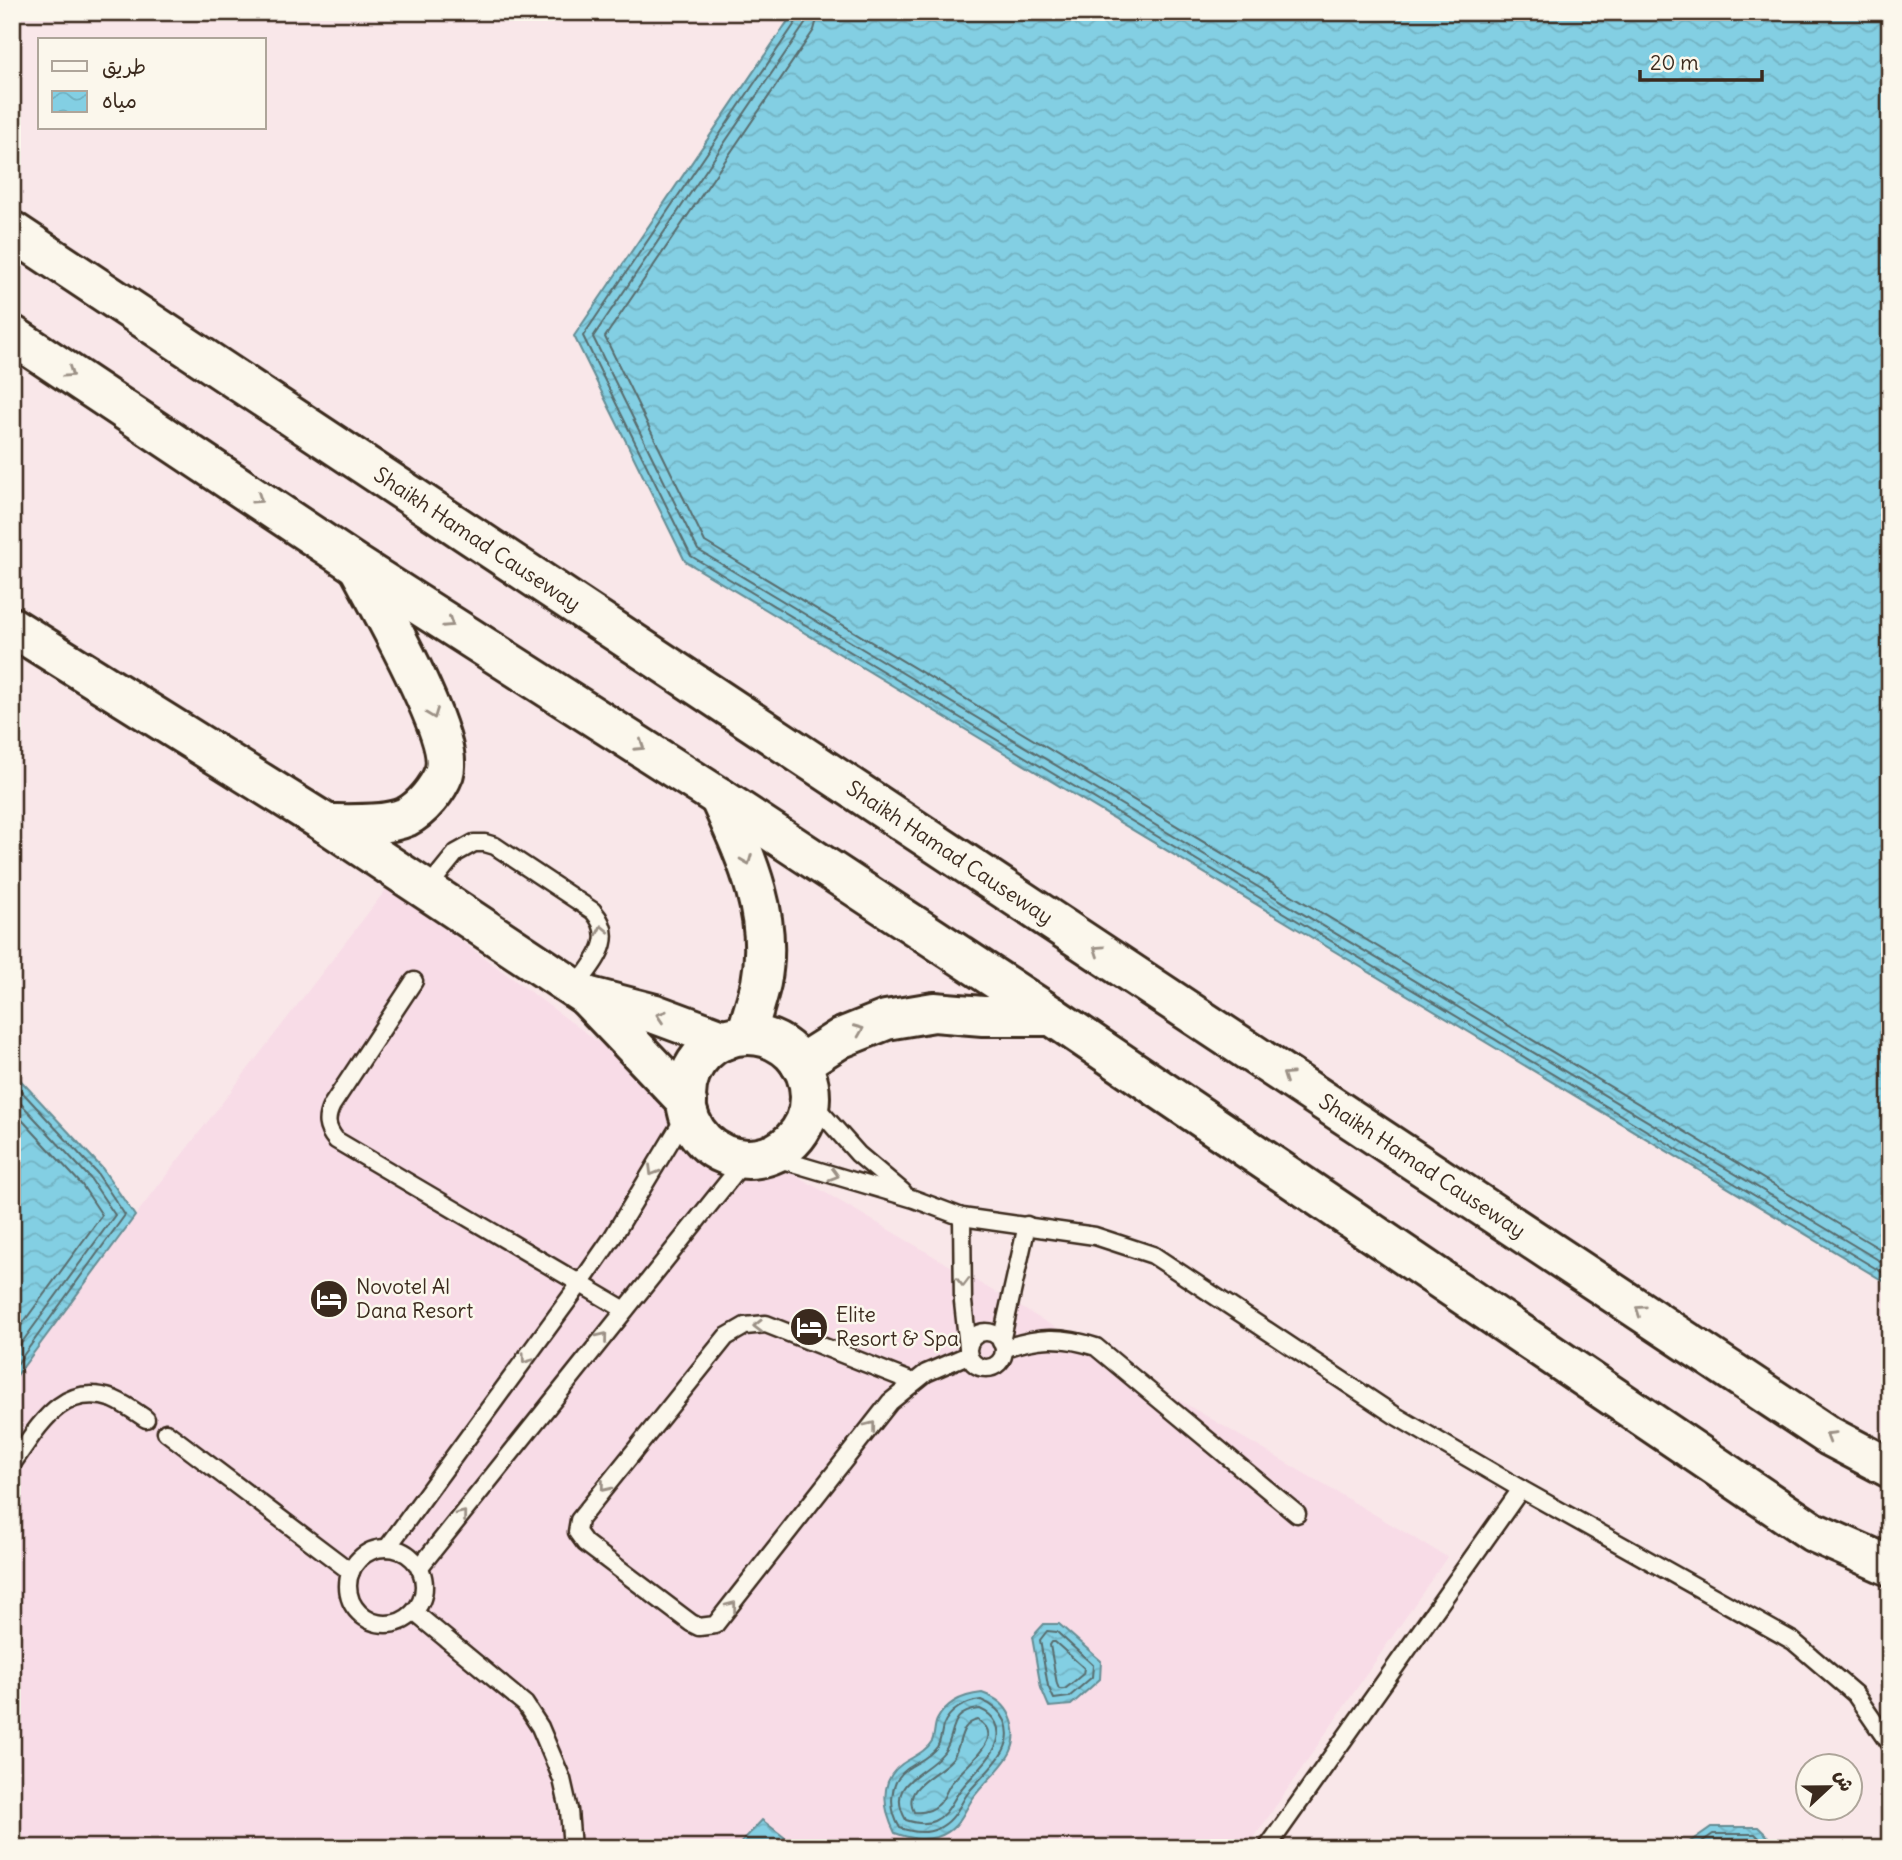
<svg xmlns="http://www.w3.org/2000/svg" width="1902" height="1860" font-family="Delius,'Playpen Sans Arabic',sans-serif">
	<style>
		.built { fill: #f8dce7 }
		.water { fill: url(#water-waves); stroke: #668d94; stroke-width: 2 }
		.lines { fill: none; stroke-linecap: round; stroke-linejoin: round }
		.shore { stroke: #586c6d; stroke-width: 2 }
		.service-casing { stroke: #3b2a1e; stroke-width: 21 }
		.tertiary-casing { stroke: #3b2a1e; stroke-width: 44 }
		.secondary-casing { stroke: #3b2a1e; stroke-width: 44 }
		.service { stroke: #fbf7ec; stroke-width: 16 }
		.tertiary { stroke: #fbf7ec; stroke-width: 38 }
		.secondary { stroke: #fbf7ec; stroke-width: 38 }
		.oneway { stroke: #9b9085 }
		.labels { text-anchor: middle; stroke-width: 5; stroke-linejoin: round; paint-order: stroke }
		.street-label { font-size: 21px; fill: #3b2a1e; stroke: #fbf7ec }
		.poi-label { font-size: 21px; fill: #3b2a1e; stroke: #fbf7ec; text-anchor: start }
	</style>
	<defs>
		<pattern id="water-waves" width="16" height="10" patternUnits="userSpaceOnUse" patternTransform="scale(1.75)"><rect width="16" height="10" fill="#83cfe3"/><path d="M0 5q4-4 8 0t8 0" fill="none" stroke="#72b2c2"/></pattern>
	</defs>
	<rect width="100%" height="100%" fill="#f9e7e9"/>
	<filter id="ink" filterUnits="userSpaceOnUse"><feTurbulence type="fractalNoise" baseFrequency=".0143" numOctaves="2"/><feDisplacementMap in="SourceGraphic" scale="14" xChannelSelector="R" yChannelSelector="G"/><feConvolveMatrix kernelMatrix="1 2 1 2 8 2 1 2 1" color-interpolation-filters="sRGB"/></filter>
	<g filter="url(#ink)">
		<path class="built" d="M388,887L715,1128L1447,1557L1247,1848H798L762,1821L736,1848H12V1382L135,1216Z"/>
		<g class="water">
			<path d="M794,12H1890V1285L685,561L574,336Z"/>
			<path d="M12,1071L102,1168L135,1216L12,1382Z"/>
			<path d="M1044,1624H1059L1101,1661L1100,1679L1071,1705L1049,1707L1041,1688L1032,1637Z"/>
			<path d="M982,1693C994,1697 1005,1704 1010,1716C1027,1754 992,1771 973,1798C963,1813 958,1831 937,1837C922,1841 909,1838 895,1833C884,1811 878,1781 902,1764C912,1757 926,1752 932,1741C935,1735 934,1726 937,1720C946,1702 963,1695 982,1693Z"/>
			<path d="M762,1820L798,1848H736Z"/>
			<path d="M1711,1827H1758L1780,1848H1681Z"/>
		</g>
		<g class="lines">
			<g class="shore">
				<path d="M799,12L798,19L583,336L691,556L1890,1277"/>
				<path d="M808,12L805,24L593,337L698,550L1890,1267"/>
				<path d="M819,12L814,30L605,337L705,542L1890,1255"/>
				<path d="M12,1081L97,1173L125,1215L12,1371"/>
				<path d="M12,1094L90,1178L115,1215L12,1356"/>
				<path d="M12,1109L82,1185L102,1215L12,1338"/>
				<path d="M1047,1631L1057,1632L1093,1665L1092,1677L1069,1697L1054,1699L1048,1686L1040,1640Z"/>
				<path d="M1052,1642H1055L1084,1668L1083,1674L1065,1689H1059L1057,1684L1050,1645Z"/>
				<path d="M981,1700C991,1704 1000,1710 1005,1721C1018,1750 984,1772 968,1793C958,1807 955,1821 937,1829C926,1834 912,1832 900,1828C889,1810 888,1783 907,1769C917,1762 929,1758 937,1747C941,1741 941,1733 943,1726C949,1710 965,1702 981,1700Z"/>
				<path d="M980,1709C987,1712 993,1717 996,1723C1008,1747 975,1771 962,1788C952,1800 949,1814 934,1821C925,1825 915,1823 906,1820C884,1782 926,1775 944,1752C957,1735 946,1712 980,1709Z"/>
				<path d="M978,1720C984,1724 990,1729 988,1738C985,1752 959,1772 950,1785C946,1791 944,1799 939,1804C932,1811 924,1813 914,1812C901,1786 939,1775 952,1759C963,1746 957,1724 978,1720Z"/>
				<path d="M1693,1848L1713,1834H1755L1769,1848"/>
			</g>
			<defs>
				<g id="service">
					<path d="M426,890L456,853L474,843H485L495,846L593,911C619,940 592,963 575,989"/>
					<path d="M414,981L332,1105C325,1119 326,1128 336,1140L625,1310"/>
					<path d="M810,1100L858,1154L903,1192"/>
					<path d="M769,1156L914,1199L962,1217L1095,1236L1153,1255L1396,1416L1521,1489L1793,1641L1855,1694L1890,1745"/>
					<path d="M962,1217L963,1302L968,1347"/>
					<circle cx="986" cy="1350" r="18"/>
					<path d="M1001,1342L1027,1225"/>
					<path d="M1004,1349C1037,1336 1063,1336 1096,1347L1297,1514"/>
					<path d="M913,1382L766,1324L745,1326L726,1337L579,1520L577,1532L585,1543L691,1623L699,1627L715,1625L890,1402L926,1373L968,1355"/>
					<path d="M166,1432L351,1572"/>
					<path d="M12,1464C38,1428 61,1381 113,1399C125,1404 136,1412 146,1419"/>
					<path d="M387,1548L580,1284L612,1238L688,1112"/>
					<circle cx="386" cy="1586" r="38"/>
					<path d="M419,1568L746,1159"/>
					<path d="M414,1612L525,1704L540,1727L562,1779L569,1810L572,1848"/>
					<path d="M1267,1848L1521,1489"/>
				</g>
				<g id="tertiary">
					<path d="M12,627L327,824L586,996L687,1102"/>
					<path d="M586,996L655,1014L725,1040"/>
					<circle cx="748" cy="1097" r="62"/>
				</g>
				<g id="secondary">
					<path id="s1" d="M12,231L1829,1436L1890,1468"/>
					<path d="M12,335L358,566L719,797L1052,1016L1813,1532L1890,1566"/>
					<path d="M719,797C746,857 774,915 761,983C757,1000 751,1018 746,1035"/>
					<path d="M327,824C349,824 386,826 406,817C422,809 438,789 444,773C456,738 378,604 359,568"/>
					<path d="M800,1064L841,1038L886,1020L934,1012L983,1016H1052"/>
				</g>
			</defs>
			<use href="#service" class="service-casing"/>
			<use href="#tertiary" class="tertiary-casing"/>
			<use href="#secondary" class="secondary-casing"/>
			<use href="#service" class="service"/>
			<use href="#tertiary" class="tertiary"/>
			<use href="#secondary" class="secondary"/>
		</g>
		<defs><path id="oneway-chevron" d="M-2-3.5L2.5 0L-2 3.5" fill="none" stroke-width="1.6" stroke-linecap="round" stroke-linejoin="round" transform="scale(1.75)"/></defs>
		<g class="oneway">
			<use href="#oneway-chevron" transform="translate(69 373) rotate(34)"/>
			<use href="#oneway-chevron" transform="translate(258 499) rotate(34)"/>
			<use href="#oneway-chevron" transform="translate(449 623) rotate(33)"/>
			<use href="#oneway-chevron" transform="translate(433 714) rotate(69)"/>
			<use href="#oneway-chevron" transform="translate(640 746) rotate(33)"/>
			<use href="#oneway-chevron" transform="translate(747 860) rotate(68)"/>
			<use href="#oneway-chevron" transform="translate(602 930) rotate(-102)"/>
			<use href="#oneway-chevron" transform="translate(1098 950) rotate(-146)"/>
			<use href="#oneway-chevron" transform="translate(661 1016) rotate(-162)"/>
			<use href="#oneway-chevron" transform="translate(859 1030) rotate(-22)"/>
			<use href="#oneway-chevron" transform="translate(1287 1076) rotate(-146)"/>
			<use href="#oneway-chevron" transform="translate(653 1171) rotate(121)"/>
			<use href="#oneway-chevron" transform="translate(834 1175) rotate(16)"/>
			<use href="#oneway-chevron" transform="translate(963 1282) rotate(89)"/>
			<use href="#oneway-chevron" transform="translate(1640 1310) rotate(-146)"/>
			<use href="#oneway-chevron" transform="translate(758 1326) rotate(179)"/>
			<use href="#oneway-chevron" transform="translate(603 1337) rotate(-51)"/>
			<use href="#oneway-chevron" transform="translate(526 1359) rotate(126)"/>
			<use href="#oneway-chevron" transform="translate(871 1426) rotate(-52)"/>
			<use href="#oneway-chevron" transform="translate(1830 1436) rotate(-149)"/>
			<use href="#oneway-chevron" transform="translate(605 1487) rotate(129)"/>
			<use href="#oneway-chevron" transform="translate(462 1515) rotate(-51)"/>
			<use href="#oneway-chevron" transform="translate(732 1606) rotate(-52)"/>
		</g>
	</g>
	<defs>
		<symbol id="hotel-disc" viewBox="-11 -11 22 22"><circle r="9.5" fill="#3b2a1e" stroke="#fbf7ec"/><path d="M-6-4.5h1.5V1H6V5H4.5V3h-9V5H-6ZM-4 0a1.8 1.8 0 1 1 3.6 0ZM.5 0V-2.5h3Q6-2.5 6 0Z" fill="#fff"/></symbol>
	</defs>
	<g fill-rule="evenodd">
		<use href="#hotel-disc" x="307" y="1277" width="44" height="44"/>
		<use href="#hotel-disc" x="787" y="1305" width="44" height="44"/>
	</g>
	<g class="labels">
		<g class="street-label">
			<text dy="7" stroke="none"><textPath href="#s1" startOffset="558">Shaikh Hamad Causeway</textPath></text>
			<text dy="7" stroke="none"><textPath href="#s1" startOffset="1125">Shaikh Hamad Causeway</textPath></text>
			<text dy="7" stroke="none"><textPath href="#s1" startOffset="1692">Shaikh Hamad Causeway</textPath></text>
		</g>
		<g class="poi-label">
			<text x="356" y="1294">Novotel Al<tspan x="356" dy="24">Dana Resort</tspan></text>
			<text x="836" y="1322">Elite<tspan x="836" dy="24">Resort &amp; Spa</tspan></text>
		</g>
	</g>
	<rect width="1902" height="1860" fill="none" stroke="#fbf7ec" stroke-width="42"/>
	<rect x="21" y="21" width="1860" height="1818" fill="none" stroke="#3b2a1e" stroke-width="2.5" filter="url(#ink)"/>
	<rect x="38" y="38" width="228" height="91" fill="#fbf7ec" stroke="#aea59a" stroke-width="2"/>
	<rect x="52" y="61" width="35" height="10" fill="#fbf7ec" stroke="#aea59a" stroke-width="2"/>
	<text x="102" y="74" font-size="21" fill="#3b2a1e">طريق</text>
	<rect x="52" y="91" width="35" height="21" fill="url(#water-waves)" stroke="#aea59a" stroke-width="2"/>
	<text x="102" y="108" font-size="21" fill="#3b2a1e">مياه</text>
	<g transform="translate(1829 1787) rotate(68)"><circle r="33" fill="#fbf7ec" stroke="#aea59a" stroke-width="2"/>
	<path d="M0-5L12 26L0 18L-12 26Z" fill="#3b2a1e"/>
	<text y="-10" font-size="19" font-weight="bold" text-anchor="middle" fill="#3b2a1e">ش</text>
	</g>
	<path d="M1640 70v10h122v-10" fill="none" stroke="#3b2a1e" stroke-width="3.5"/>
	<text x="1650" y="70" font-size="21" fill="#3b2a1e" stroke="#fbf7ec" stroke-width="5" paint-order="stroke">20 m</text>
</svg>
